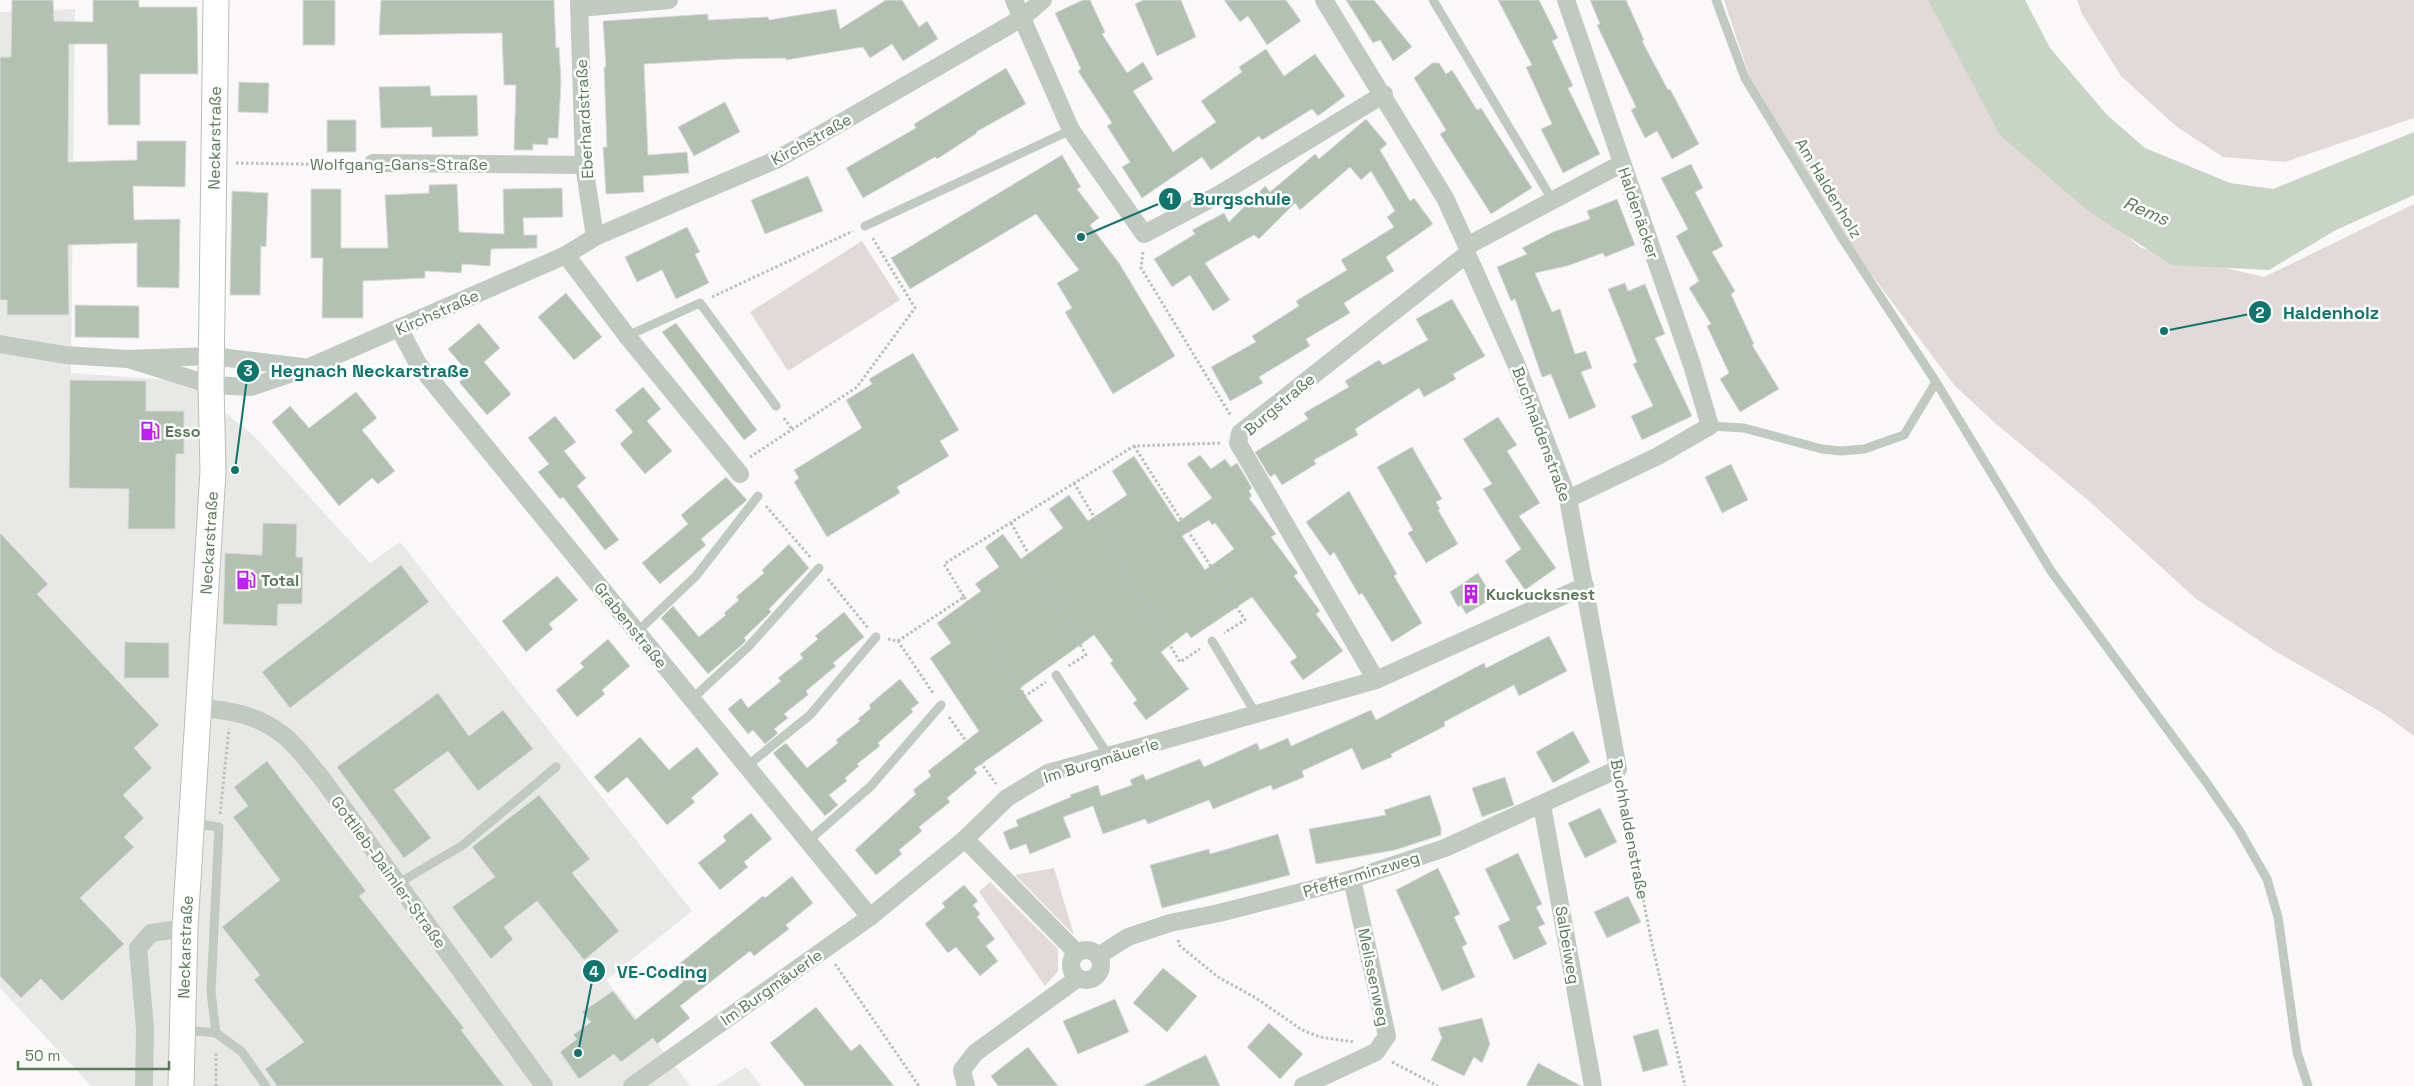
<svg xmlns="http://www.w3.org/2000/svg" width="2414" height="1086" font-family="'Space Grotesk',sans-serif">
  <rect width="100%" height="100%" fill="#faf8f9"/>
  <g fill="#e8e9e7">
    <polygon points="75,9 71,373 186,381 253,435 370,563 400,542 692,911 606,980 691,1086 91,1086 0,988 0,12"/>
    <polygon points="746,1067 761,1086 715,1086"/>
  </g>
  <g fill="#e2dad8">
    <polygon points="1724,0 1938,0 2019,142 2141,248 2264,277 2414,204 2414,736 2384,714 2275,651 2196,599 2089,501 1995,423 1954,385 1842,235 1750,78"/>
    <polygon points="2077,0 2414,0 2414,118 2285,162 2223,157 2177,127 2121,76 2082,14"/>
    <polygon points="862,241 900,300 788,371 750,312"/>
    <polygon points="1054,868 1074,935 1015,875"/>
    <polygon points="990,882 1058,949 1058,971 1045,986 979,892"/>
  </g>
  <polygon fill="#c8d4c4" points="1928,0 2025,0 2050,48 2107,115 2145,148 2230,183 2273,189 2414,132 2414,195 2336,230 2269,270 2172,265 2087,210 2000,135"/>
  <g fill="#b3c1b2" stroke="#dcdadb" fill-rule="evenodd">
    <polygon points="12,0 53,0 54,21 93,22 93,0 139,0 139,7 197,7 198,74 140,74 140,125 108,125 107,44 69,44 68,162 137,160 137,141 186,141 185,187 133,186 134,220 180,219 179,288 137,287 137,243 68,245 69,315 7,315 7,300 0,300 0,57 11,57"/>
    <rect x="303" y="0" width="32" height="45"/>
    <polygon points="381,0 554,0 556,48 559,47 561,82 558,138 548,138 548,145 533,144 533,150 514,150 516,85 504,85 502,33 379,35"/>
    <polygon points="886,0 902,0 919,27 927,21 938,39 903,61 892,44 870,58 863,47 786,60 786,58 732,59 644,64 648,155 687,152 689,173 643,176 644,192 606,194 603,147 607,147 604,67 606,67 603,21 708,14 708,20 768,17 769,20 836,9 840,29"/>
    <polygon points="1083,0 1090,0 1105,32 1102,34 1127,73 1143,62 1153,79 1133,91 1173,152 1216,122 1201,101 1242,72 1239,67 1266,49 1284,76 1315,54 1345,96 1318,116 1312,109 1262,140 1259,136 1211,170 1202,157 1142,198 1122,167 1130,162 1107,126 1112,123 1078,71 1081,69 1055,13"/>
    <polygon points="1143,0 1181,0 1196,37 1157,56 1135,4"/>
    <polygon points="1224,0 1286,0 1301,21 1267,45 1248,16 1240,22"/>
    <polygon points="1346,0 1374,0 1412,47 1393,61 1380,40 1373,43"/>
    <polygon points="1498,0 1539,0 1558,38 1552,41 1573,86 1568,88 1600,154 1563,173 1541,129 1552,124 1526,67 1532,65"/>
    <polygon points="1590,0 1626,0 1644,40 1642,41 1668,90 1670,89 1699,144 1672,159 1657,131 1645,138 1631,110 1636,107 1597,25 1600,24"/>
    <polygon points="1432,63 1439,63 1446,74 1452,70 1477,110 1481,108 1532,188 1491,214 1440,134 1446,130 1414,78"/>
    <polygon points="1006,68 1026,104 976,132 977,133 937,159 935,157 863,198 846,168 916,128 914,124"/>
    <polygon points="239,82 269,83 268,113 238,112"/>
    <polygon points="430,86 431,96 477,95 478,136 432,137 432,127 381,128 379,87"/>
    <polygon points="725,102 740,132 694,156 678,127"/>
    <polygon points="1366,119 1387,144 1380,150 1410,201 1414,198 1433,224 1386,257 1394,271 1344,303 1350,313 1306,339 1310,346 1259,377 1263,383 1230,401 1211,367 1256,342 1252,336 1299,306 1296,301 1347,270 1341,260 1394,227 1387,217 1395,211 1371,171 1361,180 1350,167 1300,210 1295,203 1259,239 1254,235 1205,263 1230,300 1213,311 1190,275 1172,287 1154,259 1195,234 1192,230 1224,213 1229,222 1265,186 1270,192 1315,154 1319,159"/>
    <rect x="327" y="120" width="29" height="32"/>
    <polygon points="1062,155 1081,187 1077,189 1099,218 1090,225 1119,263 1175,356 1113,394 1065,312 1072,308 1057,283 1079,270 1036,214 910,289 891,258"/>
    <polygon points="1691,164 1703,188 1695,192 1723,246 1712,252 1735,291 1731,294 1754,344 1752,345 1779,389 1740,412 1720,379 1729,373 1707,326 1711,324 1689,288 1699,281 1676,236 1688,229 1661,178"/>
    <polygon points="808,176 823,211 765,234 751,200"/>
    <polygon points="457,184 459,232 504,234 503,189 562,188 563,217 523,218 524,235 537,235 537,248 491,249 490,266 462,264 461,273 425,271 425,278 363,281 363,318 322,318 323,258 311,258 311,189 341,189 341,248 388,248 385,195 429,193 429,185"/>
    <polygon points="232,191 268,193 266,247 261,246 260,295 230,295"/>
    <polygon points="1617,199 1635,245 1605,257 1603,253 1567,266 1535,273 1552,312 1560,309 1575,354 1586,351 1592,368 1581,372 1596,407 1569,419 1551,374 1542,377 1515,299 1511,301 1497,267 1527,254 1522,248 1553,232 1590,219 1587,211"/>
    <polygon points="687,227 700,252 695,254 709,283 676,299 662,270 637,282 625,257"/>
    <polygon points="1625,283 1628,291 1645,284 1665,334 1655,338 1692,416 1642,440 1631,416 1653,406 1633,364 1637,362 1608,289"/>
    <polygon points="566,293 602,337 574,360 538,317"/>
    <polygon points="1452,299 1485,356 1453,374 1456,379 1424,397 1419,388 1355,429 1358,435 1314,460 1316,464 1282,485 1275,474 1270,477 1255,452 1308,419 1304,413 1349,387 1345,381 1379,360 1383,365 1428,340 1416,319"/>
    <polygon points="75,305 139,306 139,338 75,337"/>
    <polygon points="479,323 500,348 484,362 511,394 487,415 459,382 469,374 448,349"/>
    <polygon points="676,323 757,430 744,440 662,332"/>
    <polygon points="913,353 959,430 940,441 949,456 897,487 900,493 827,537 794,482 799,478 794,470 862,428 846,400 872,384 869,379"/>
    <polygon points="70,380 146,381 146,411 184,411 184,454 176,454 175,529 128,529 129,489 69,488"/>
    <polygon points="643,387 661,409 647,421 672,451 645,474 620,444 633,432 615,410"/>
    <polygon points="356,392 377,418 362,430 395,471 378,484 372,478 339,506 272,422 290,406 309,428"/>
    <polygon points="555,416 576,442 564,451 586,478 577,486 619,540 605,550 563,497 560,499 538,472 549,464 528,438"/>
    <polygon points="1498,417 1517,445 1507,451 1540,503 1519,516 1556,568 1525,590 1505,561 1521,549 1483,489 1492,484 1463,439"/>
    <polygon points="1412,447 1442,499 1436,502 1440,509 1438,510 1458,544 1426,563 1408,533 1413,530 1377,467"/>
    <path d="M1200,455L1211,469L1225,459L1231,467L1237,463L1252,488L1249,491L1252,496L1249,498L1276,534L1271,537L1298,573L1294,576L1320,611L1316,614L1343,651L1303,680L1290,662L1297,657L1252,597L1191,638L1187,632L1161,652L1189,689L1146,720L1133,703L1137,700L1110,663L1113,661L1094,635L1020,688L1043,721L974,769L977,773L947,798L950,802L919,827L922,831L899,850L902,854L876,875L855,850L916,794L913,790L931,776L928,771L979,731L930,658L951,643L937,623L981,591L975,584L999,567L985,547L1003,534L1021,559L1063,528L1049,509L1069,495L1088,521L1127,495L1112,471L1134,456L1178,522L1212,498L1187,464ZM1209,520L1212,525L1215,523L1234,549L1205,570L1182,536Z"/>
    <polygon points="1731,464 1748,500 1722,513 1705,477"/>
    <polygon points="726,477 747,500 701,539 706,545 660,584 642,563 688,524 681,515"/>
    <polygon points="1349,491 1397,574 1394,576 1422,623 1392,642 1362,593 1359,595 1334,552 1330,556 1306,522"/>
    <polygon points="263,523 297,524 296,557 303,557 302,604 278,604 277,626 223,624 225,553 262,555"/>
    <polygon points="0,533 48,584 37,594 159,725 134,748 152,768 123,795 144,818 124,837 134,847 80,898 124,944 62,1001 41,979 21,998 0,976"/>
    <polygon points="789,544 809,568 769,609 771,612 744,638 746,640 744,643 708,674 661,618 673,606 699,637 726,615 724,613 739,600 736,597 764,573 762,570"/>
    <polygon points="401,565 429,602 290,708 262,672"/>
    <polygon points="1478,573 1493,598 1466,614 1461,605 1458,607 1450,592"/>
    <polygon points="557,576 578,600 549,624 553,629 526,652 502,621"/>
    <polygon points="844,612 864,637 833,663 836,666 806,691 808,695 784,714 788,718 774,729 778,733 765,744 753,730 748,734 728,709 741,698 748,708 781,681 778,678 803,658 800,654 818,639 815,636"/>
    <polygon points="1549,636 1567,671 1519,696 1514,685 1444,722 1445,726 1391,754 1392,757 1362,770 1352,748 1302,771 1304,777 1273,790 1271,785 1213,809 1209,800 1148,824 1145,819 1103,834 1093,806 1063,817 1071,837 1030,854 1026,844 1010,850 1003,832 1018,826 1016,820 1071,797 1070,795 1098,785 1101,796 1132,785 1130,780 1143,774 1146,780 1200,759 1204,767 1257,743 1260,750 1288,738 1291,746 1371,710 1376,720 1484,663 1486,668"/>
    <polygon points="608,639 630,666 602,690 605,694 577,717 556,690 584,667 580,663"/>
    <polygon points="125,642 169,643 169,678 124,678"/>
    <polygon points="900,679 919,703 911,709 913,712 878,743 880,746 857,764 859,766 845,778 847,781 829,795 838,805 825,816 773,753 786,743 807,768 838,743 836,740 860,721 858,719 871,708 869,705"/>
    <polygon points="438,693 469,736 503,710 533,749 478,791 448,751 394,790 431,838 404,858 337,767"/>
    <polygon points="1573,731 1590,762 1553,783 1536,752"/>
    <polygon points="640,737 669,770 697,747 719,774 691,798 695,802 667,825 627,777 608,793 594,777"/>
    <polygon points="267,761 366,891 359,896 464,1028 461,1030 504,1086 277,1086 265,1069 304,1042 254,980 260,975 222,927 280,880 233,817 248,806 234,787"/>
    <polygon points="1505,777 1514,805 1482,817 1472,788"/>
    <polygon points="539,795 590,859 572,873 619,931 584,960 537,901 504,927 513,939 491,959 452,907 495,877 472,847"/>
    <polygon points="1430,795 1441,828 1441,835 1395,850 1316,864 1309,829 1386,815 1384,810"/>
    <polygon points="1600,808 1617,842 1585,858 1568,823"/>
    <polygon points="751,813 772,839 744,862 748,867 720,890 698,863 726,841 723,836"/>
    <polygon points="1278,834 1290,875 1162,908 1150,865 1209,849 1210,854"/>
    <polygon points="1518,853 1542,904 1536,907 1545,924 1538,927 1547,944 1514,960 1498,926 1510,920 1485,869"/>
    <polygon points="1438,868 1460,914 1454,917 1467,944 1462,947 1475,977 1442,991 1396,890"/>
    <polygon points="792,876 813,903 786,925 789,929 754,956 750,951 680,1006 690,1018 657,1044 653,1038 621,1062 614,1054 579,1079 560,1052 577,1039 573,1035 591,1022 582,1012 613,991 635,1020 683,982 673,969 763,896 765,898"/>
    <polygon points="964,885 978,901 973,905 980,914 977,917 995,939 986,946 998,961 980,976 956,947 948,953 925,924 945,907 942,903"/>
    <polygon points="1628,896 1641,922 1607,938 1594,912"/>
    <polygon points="1163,968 1197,996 1167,1032 1133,1003"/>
    <polygon points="1115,999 1129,1032 1078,1054 1063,1021"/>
    <polygon points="816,1007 851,1051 860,1044 894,1086 805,1086 770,1043"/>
    <polygon points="1482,1018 1490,1044 1482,1063 1474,1057 1464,1076 1431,1060 1442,1038 1438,1028"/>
    <polygon points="1269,1023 1303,1054 1280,1079 1247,1047"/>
    <polygon points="1658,1029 1668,1065 1643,1072 1633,1036"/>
    <polygon points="1028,1047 1058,1086 998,1086 991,1076"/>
    <polygon points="1206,1055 1220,1086 1143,1086 1187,1064"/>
    <polygon points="1538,1063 1581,1086 1526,1086"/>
  </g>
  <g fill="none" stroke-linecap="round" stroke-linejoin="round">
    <defs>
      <g id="secondary">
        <path id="s1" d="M181,1086L185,928L213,471L211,385L216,0"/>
      </g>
    </defs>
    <use href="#secondary" stroke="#b5c1b5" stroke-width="27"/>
    <g stroke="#b9c1b9" stroke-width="3" stroke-dasharray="2.5 2.5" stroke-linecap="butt">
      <polyline points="236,163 354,165"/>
      <polyline points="1143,252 1141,268 1231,416"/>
      <polyline points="712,297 853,231"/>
      <polyline points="784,418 792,429"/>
      <polyline points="1134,446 1245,620 1224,633"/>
      <polyline points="750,457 857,387 915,308 872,237"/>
      <polyline points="1074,483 1180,662 1200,649"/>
      <polyline points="766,506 811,558"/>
      <polyline points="1011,523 1086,655 1067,667"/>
      <polyline points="828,579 868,628"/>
      <polyline points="964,597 1025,696 1046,682"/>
      <polyline points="888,639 898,641 933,693"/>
      <polyline points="898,641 964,597 944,564 1134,446 1222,443"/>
      <polyline points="949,717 996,784"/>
      <polyline points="1621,787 1652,944 1685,1086"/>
      <polyline points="220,814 229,729"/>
      <polyline points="1178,940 1180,946 1218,977 1256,998 1302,1030 1320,1037 1354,1042"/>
      <polyline points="835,964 919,1086"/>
      <polyline points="1392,1062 1438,1086"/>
      <polyline points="216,1086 216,1051"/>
    </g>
    <g stroke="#c0cac0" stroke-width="9">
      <polyline points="1433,0 1553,201"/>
      <polyline points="1716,0 1745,78 1840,235 1936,382 2051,571 2206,782 2239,830 2267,879 2278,917 2297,1052 2308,1086"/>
      <polyline points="865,226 1071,130"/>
      <polyline points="627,336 700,303 776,406"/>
      <polyline points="1710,426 1744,428 1822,449 1841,451 1864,449 1904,435 1936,382"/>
      <polyline points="637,632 696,576 758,496"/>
      <polyline points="1212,641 1256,714"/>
      <polyline points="1056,675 1108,755"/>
      <polyline points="692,699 748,647 819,568"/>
      <polyline points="747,766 810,715 876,637"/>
      <polyline points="192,823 219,827 211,992 216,1033"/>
      <polyline points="808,841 871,786 941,705"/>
      <polyline points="397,884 463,845 556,767"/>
      <polyline points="185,1030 216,1033 242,1052 266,1086"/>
    </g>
    <g stroke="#c0cac0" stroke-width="18">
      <polyline points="579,0 584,165 595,237"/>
      <polyline points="1014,0 1071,130 1144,234 1220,194 1384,94"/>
      <polyline points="1566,0 1692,365 1710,426 1658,456 1568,499"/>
      <polyline points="579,8 669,0"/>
      <polyline points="373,163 584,165"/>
      <polyline points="1467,246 1621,164"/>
      <polyline points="566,255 627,336 740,474"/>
      <polyline points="399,328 418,364 870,917"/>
      <polyline points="0,344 65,355 128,359 211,356 303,367"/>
      <polyline points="128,359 211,385 251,387 307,368 566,255 595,237 778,159 1022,18 1043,0"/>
      <polyline points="1376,680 1238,443 1240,433 1467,254"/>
      <path d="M199,708C230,710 257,715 282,734C297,745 309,764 321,777L544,1086"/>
      <polyline points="1542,805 1593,1086"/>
      <polyline points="965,839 1077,953"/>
      <circle cx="1086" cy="965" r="15"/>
      <polyline points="1098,956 1128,937 1170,923 1219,913 1352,879 1445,848 1618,769 1568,499 1517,366 1467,254 1467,246 1445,198 1324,0"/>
      <polyline points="144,1086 145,1029 138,948 151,933 185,928"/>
      <polyline points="632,1086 870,917 965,839 1007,798 1048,773 1376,680 1585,586"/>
      <polyline points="966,1086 962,1070 975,1053 1078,978"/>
      <polyline points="1303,1086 1376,1052 1387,1036 1352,879"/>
    </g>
    <use href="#secondary" stroke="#fff" stroke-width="25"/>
  </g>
  <defs>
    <symbol id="fuel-bare" viewBox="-9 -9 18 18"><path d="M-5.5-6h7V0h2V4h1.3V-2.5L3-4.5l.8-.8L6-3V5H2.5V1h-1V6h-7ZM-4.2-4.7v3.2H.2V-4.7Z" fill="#c01ff3" stroke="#fff" stroke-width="2.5" paint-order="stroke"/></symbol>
    <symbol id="building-bare" viewBox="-9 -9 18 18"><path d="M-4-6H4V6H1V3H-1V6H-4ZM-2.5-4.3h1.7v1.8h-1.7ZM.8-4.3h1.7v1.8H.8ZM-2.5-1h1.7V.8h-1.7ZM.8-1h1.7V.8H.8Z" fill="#c01ff3" stroke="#fff" stroke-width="2.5" paint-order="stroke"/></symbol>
  </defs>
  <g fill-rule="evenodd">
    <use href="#fuel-bare" x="136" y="417" width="28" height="28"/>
    <use href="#fuel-bare" x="232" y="566" width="28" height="28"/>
    <use href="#building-bare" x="1457" y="580" width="28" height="28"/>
  </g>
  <g text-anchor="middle" stroke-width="5" stroke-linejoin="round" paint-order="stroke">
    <g font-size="16" fill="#5a7959" stroke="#fff">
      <text transform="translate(584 119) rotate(-93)" y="6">Eberhardstraße</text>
      <text dy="6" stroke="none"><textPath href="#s1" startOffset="949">Neckarstraße</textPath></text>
      <text transform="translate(811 139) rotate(-29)" y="6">Kirchstraße</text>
      <text x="399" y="170">Wolfgang-Gans-Straße</text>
      <text transform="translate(1829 188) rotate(59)" y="6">Am Haldenholz</text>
      <text transform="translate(1639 213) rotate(71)" y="6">Haldenäcker</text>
      <text transform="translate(437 312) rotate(-24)" y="6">Kirchstraße</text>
      <text transform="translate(1279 404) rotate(-40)" y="6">Burgstraße</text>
      <text transform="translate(1542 434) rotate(70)" y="6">Buchhaldenstraße</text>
      <text dy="6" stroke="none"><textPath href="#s1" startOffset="544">Neckarstraße</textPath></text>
      <text transform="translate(631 625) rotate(51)" y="6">Grabenstraße</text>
      <text transform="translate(1101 760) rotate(-17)" y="6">Im Burgmäuerle</text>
      <text transform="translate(1630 829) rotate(79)" y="6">Buchhaldenstraße</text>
      <text transform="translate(389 872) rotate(54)" y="6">Gottlieb-Daimler-Straße</text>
      <text transform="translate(1361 874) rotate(-17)" y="6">Pfefferminzweg</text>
      <text transform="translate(1568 945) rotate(80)" y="6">Salbeiweg</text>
      <text dy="6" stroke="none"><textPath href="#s1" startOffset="139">Neckarstraße</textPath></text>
      <text transform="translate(1374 977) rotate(78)" y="6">Melissenweg</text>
      <text transform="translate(771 987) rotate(-35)" y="6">Im Burgmäuerle</text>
    </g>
    <g font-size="16" font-weight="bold" fill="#5a7959" stroke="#fff" text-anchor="start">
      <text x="165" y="437">Esso</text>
      <text x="261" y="586">Total</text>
      <text x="1486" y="600">Kuckucksnest</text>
    </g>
    <g font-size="18" font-style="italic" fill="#5f7758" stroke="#fff">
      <text transform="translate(2146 211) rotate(23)" y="6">Rems</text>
    </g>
  </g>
  <path fill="none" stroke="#0f766e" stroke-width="2" d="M1081 237L1170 199M2164 331L2260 312M235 470L248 371M578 1053L594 971"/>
  <g fill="#0f766e" stroke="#fff" stroke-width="2">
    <circle cx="1081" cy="237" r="5"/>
    <circle cx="2164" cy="331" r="5"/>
    <circle cx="235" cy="470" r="5"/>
    <circle cx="578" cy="1053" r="5"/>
    <circle cx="1170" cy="199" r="12"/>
    <circle cx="2260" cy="312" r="12"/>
    <circle cx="248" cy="371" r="12"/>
    <circle cx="594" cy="971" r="12"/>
  </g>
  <g font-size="15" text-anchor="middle" font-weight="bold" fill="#fff">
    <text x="1170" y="204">1</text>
    <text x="2260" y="318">2</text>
    <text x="248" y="376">3</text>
    <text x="594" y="977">4</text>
  </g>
  <g font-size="18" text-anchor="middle" font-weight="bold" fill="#0f766e" stroke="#fff" stroke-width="5" stroke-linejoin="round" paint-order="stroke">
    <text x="1242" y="205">Burgschule</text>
    <text x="2331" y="319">Haldenholz</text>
    <text x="370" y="377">Hegnach Neckarstraße</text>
    <text x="662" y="978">VE-Coding</text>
  </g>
  <path d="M18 1061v8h151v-8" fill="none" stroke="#5a7959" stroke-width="2.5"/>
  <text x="25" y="1061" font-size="15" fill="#5a7959" stroke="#ffffff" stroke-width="4" paint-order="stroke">50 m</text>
</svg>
